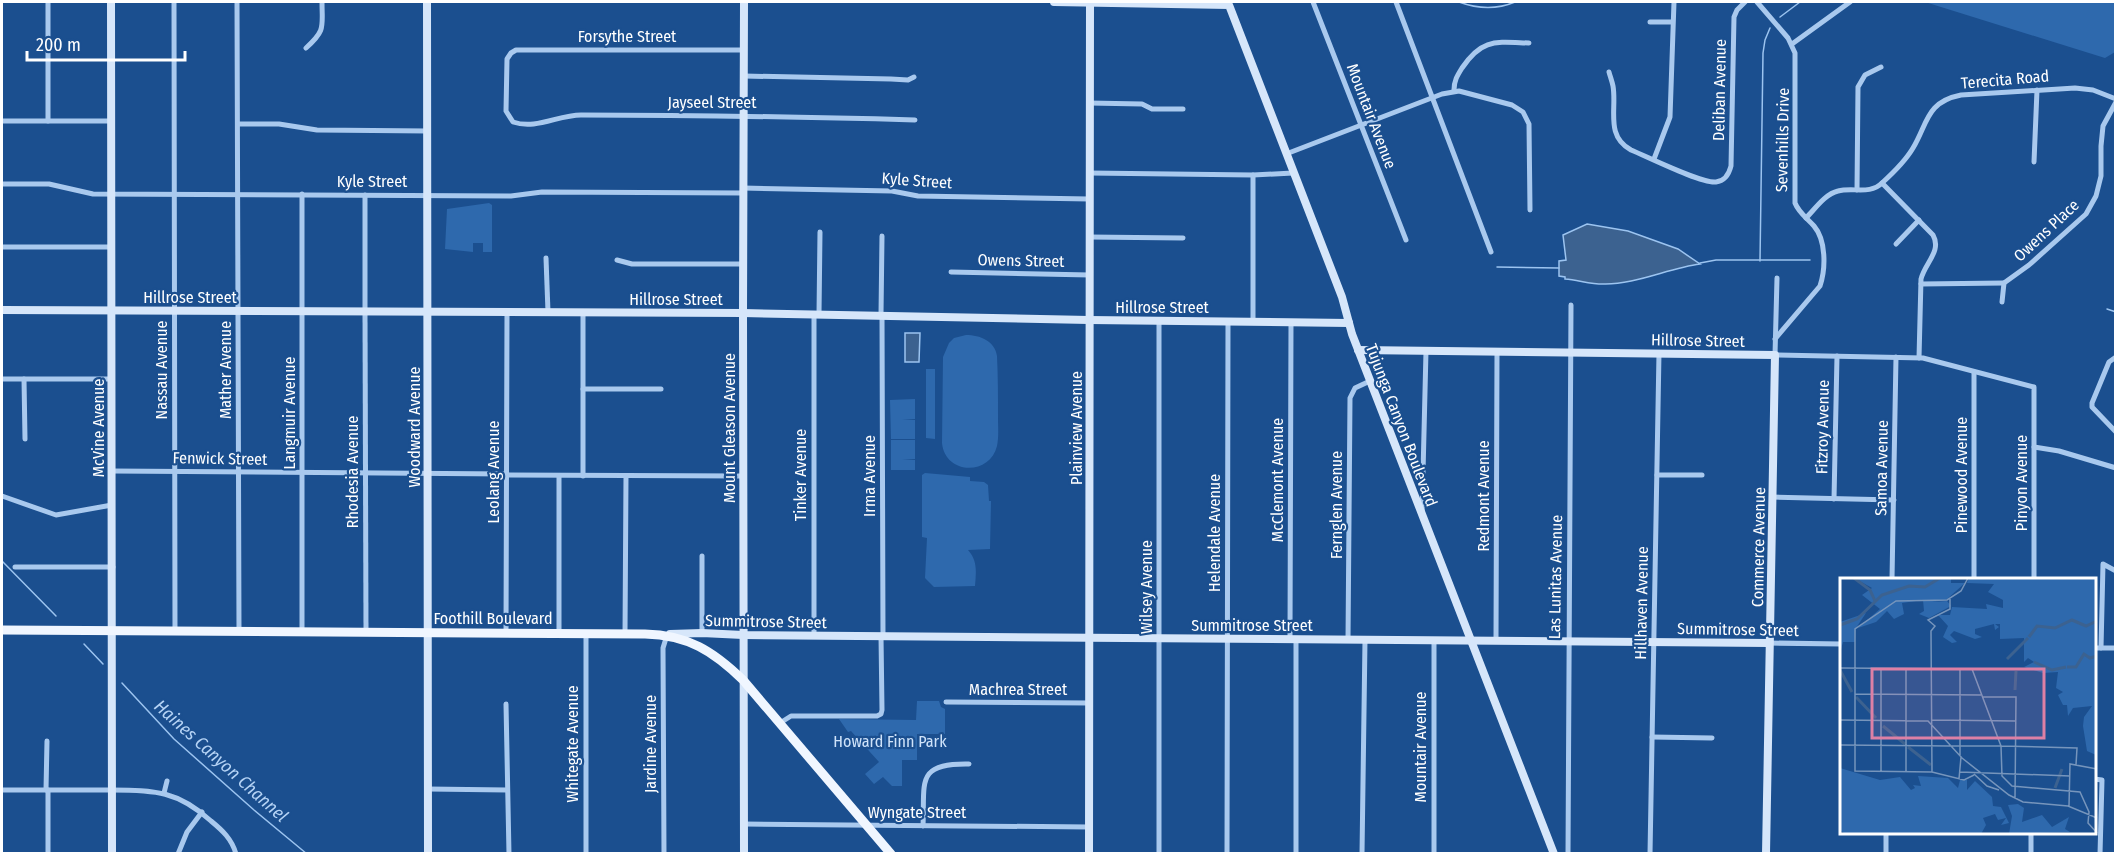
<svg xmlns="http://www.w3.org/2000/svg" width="2117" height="855" font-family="'Fira Sans Condensed',sans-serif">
  <rect width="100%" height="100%" fill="#1b4f8f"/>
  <g fill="#2e69ad">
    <polygon points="1925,2 2115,2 2115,52 2105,58"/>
    <polygon points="489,203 492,205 492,252 483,252 483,243 473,243 473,252 445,249 447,209"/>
    <path d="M966,335C980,335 995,341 997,356C998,377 998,397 998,418C998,427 999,437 997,446C990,476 945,475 942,443L943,357L949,343L954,338Z"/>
    <polygon points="926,369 935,369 935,439 926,438"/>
    <polygon points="915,399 915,419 902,419 915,420 915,439 891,439 890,400"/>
    <polygon points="891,440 915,440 915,459 902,460 915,460 915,470 891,470"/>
    <path d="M925,473L970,477V481L984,482L988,485L989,501H991L990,549L968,550C978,561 976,573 975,586L934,587L925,578L927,538L922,537V475Z"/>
    <polygon points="917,701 939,701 941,707 945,709 945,734 917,734 917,760 902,760 902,786 892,786 883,777 874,784 865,774 879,762 851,731 848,732 839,719 916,720"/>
  </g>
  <g fill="#3c6290" stroke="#9cc4f0" stroke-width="1.5">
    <path d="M1587,224L1628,231L1678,249L1700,264C1669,268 1634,285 1603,284C1590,284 1578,280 1565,279V277L1559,276V261L1566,260L1563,235Z"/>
    <polygon points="905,333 920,333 919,362 905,362"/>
  </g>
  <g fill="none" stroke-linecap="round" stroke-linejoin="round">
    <g stroke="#9cc4f0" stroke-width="1.5">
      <path d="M1459,2C1478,9 1496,10 1515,2"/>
      <polyline points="1780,17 1800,2"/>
      <polyline points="1760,261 1763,53 1765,40 1770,28"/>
      <polyline points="1700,263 1716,260 1810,260"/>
      <polyline points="1497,267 1559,268"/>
      <polyline points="2107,309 2116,312"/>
      <polyline points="2,561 56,616"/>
      <polyline points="84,644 103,664"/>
      <polyline points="122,683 174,739 254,810 307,854"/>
    </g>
    <g stroke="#a9c9ee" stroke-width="5">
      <polyline points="174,2 175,631"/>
      <polyline points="237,2 239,631"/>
      <polyline points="1313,2 1406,240"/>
      <polyline points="1396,2 1491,252"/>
      <path d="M1757,2L1788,38L1795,53V203C1799,213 1807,218 1814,226C1826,240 1826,268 1820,286L1775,339"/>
      <polyline points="1650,22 1672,22"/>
      <polyline points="1792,44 1850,2"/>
      <path d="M306,48C326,30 322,27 322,2"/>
      <path d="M744,50H516L511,53L507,59L506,111L513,122C536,130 558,115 581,115C692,115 804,117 915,120"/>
      <path d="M1609,72C1610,76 1612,81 1613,86C1617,109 1605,136 1631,150C1648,157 1702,184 1716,182C1725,181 1729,174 1731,166L1734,17L1737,10L1745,2"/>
      <polyline points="744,76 891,79 908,80 914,77"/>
      <path d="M1454,90C1454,81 1457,76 1462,68C1482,38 1496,42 1529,43"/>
      <polyline points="1089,103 1142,104 1152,109 1183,109"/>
      <polyline points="2,121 110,121"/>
      <polyline points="48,121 48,2"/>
      <polyline points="238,124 279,124 317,130 428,131"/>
      <polyline points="1286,154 1442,94 1459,91 1512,105 1523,112 1529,124 1530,210"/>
      <polyline points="1654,159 1670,117 1674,2"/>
      <polyline points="2034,162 2037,90"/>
      <polyline points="1089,173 1253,175 1293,173"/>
      <path d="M1882,183L1933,235C1942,251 1925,263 1921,279L1919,358"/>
      <polyline points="2,184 49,184 93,194 511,196 542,192 743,193"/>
      <polyline points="743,188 892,191 918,196 1089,199"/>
      <polyline points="1857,190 1858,87 1865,75 1881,67"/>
      <polyline points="302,194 302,632"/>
      <polyline points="365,195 365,312"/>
      <path d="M1806,218C1815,209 1825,194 1838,191C1853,187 1870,195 1882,183C1893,173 1906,160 1913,148C1928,123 1926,102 1961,95L2075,88L2093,90L2116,99"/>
      <polyline points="1089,237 1183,238"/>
      <polyline points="1896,244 1919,220"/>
      <polyline points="2,247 111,247"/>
      <polyline points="546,258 548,312"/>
      <polyline points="617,260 632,264 743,264"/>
      <polyline points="951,272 1090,275"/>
      <polyline points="1777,278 1775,355 1923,358 2034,387 2034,579"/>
      <polyline points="1921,284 2004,283"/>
      <polyline points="2002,302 2004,283 2029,265 2086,214 2096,196 2101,176 2101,146 2103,126 2116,102"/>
      <polyline points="365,312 366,632"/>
      <polyline points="583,312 583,476"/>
      <polyline points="814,314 814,635"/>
      <polyline points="819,314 820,232"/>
      <polyline points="881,315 882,236"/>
      <polyline points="882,315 883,636"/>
      <polyline points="1159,321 1159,854"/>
      <polyline points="1253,321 1253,175"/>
      <polyline points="2116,357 2109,362 2092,403 2092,407 2116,432"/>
      <polyline points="1974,372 1974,579"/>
      <polyline points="2,379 111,379"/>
      <polyline points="24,379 25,439"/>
      <polyline points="583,389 661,389"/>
      <polyline points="2034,447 2059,451 2116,468"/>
      <polyline points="112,471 507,474"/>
      <polyline points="507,475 743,476"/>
      <polyline points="1657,475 1702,475"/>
      <polyline points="2,496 56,515 112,505"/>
      <polyline points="1772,497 1894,500"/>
      <polyline points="1834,499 1837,356"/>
      <polyline points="1422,514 1426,351"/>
      <polyline points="702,556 702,633"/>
      <polyline points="15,567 113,567"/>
      <polyline points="1892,579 1896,357"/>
      <polyline points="506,633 507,312"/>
      <polyline points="559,634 559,476"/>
      <polyline points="625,634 626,476"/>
      <polyline points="1290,639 1291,322"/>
      <polyline points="1296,639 1296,854"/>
      <polyline points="1348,640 1350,398 1355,388 1370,381"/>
      <polyline points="1434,640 1434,854"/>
      <polyline points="1496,641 1497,352"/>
      <polyline points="1769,643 1841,644"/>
      <polyline points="2094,648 2116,648"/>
      <polyline points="2101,648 2103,564 2116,571"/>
      <polyline points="946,702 1089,703"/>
      <polyline points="506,704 509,854"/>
      <polyline points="780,723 791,716 877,716 881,714 882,710 881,636"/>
      <polyline points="1652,737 1712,738"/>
      <polyline points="2094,779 2102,780 2100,854"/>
      <polyline points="428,789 507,790"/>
      <polyline points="2,790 112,790"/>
      <polyline points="46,790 47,741"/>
      <path d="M112,790C155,790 178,791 211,821C222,830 232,839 236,854"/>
      <polyline points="164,793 167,781"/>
      <polyline points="744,824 1089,827"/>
      <path d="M923,826C925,782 915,763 969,764"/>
      <polyline points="48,854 48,790"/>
      <polyline points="178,854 187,832 202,812"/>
      <polyline points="586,854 586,634"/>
      <polyline points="664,854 663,648 667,635"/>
      <polyline points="1227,854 1228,321"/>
      <polyline points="1362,854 1365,640"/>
      <polyline points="1568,854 1571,305"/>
      <polyline points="1650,854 1659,353"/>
      <polyline points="1886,854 1886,832"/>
      <polyline points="2031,854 2031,832"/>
    </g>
    <g stroke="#d6e6fa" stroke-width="8">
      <polyline points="111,2 112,854"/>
      <polyline points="427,2 428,854"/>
      <polyline points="1054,2 1229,5 1342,297 1352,334 1554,854"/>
      <polyline points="2,310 743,313 1089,320 1349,323"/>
      <polyline points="1358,350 1775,355 1766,854"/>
      <polyline points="670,634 702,633 743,635 1769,643"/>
      <polyline points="744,854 743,313 744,2"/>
      <polyline points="1089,854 1090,2"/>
    </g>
    <path stroke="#f0f6ff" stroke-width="9" d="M2,630L645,634C688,635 713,651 743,680L891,854"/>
  </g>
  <g text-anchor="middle" stroke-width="4.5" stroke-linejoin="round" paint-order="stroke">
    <g font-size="16" fill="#fff" stroke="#1b4f8f">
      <text x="627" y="42">Forsythe Street</text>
      <text transform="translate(2005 79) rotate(-5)" y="6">Terecita Road</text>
      <text transform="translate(1719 90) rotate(-89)" y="6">Deliban Avenue</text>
      <text x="712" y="108">Jayseel Street</text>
      <text transform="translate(1372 116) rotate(69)" y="6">Mountair Avenue</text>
      <text transform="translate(1782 140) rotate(-89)" y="6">Sevenhills Drive</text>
      <text transform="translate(917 180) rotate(4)" y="6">Kyle Street</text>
      <text x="372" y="187">Kyle Street</text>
      <text transform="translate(2046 230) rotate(-43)" y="6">Owens Place</text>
      <text transform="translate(1021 260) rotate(1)" y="6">Owens Street</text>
      <text x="190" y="303">Hillrose Street</text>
      <text x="676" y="305">Hillrose Street</text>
      <text x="1162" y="313">Hillrose Street</text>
      <text transform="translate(1698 340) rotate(1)" y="6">Hillrose Street</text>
      <text transform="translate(161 370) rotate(-90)" y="6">Nassau Avenue</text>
      <text transform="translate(225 370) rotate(-90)" y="6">Mather Avenue</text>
      <text transform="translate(289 413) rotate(-90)" y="6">Langmuir Avenue</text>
      <text transform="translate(1402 425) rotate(69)" y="6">Tujunga Canyon Boulevard</text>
      <text transform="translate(414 427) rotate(-90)" y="6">Woodward Avenue</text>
      <text transform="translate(1822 427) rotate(-89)" y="6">Fitzroy Avenue</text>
      <text transform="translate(98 428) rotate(-90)" y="6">McVine Avenue</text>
      <text transform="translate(729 428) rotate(-90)" y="6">Mount Gleason Avenue</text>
      <text transform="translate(1076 428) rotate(-90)" y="6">Plainview Avenue</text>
      <text transform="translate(220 458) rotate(1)" y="6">Fenwick Street</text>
      <text transform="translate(1881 468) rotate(-89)" y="6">Samoa Avenue</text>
      <text transform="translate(352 472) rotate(-90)" y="6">Rhodesia Avenue</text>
      <text transform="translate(493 472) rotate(-90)" y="6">Leolang Avenue</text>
      <text transform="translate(800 475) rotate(-90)" y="6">Tinker Avenue</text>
      <text transform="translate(1961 475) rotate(-90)" y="6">Pinewood Avenue</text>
      <text transform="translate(869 476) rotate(-90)" y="6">Irma Avenue</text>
      <text transform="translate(1277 480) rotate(-90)" y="6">McClemont Avenue</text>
      <text transform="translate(2021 483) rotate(-90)" y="6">Pinyon Avenue</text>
      <text transform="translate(1483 496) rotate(-90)" y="6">Redmont Avenue</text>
      <text transform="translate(1336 505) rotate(-90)" y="6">Fernglen Avenue</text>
      <text transform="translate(1214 533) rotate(-90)" y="6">Helendale Avenue</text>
      <text transform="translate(1758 547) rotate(-89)" y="6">Commerce Avenue</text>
      <text transform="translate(1555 577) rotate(-89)" y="6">Las Lunitas Avenue</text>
      <text transform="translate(1146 587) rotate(-90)" y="6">Wilsey Avenue</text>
      <text transform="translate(1641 603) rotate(-89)" y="6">Hillhaven Avenue</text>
      <text x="493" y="624">Foothill Boulevard</text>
      <text transform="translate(766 621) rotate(1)" y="6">Summitrose Street</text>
      <text x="1252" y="631">Summitrose Street</text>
      <text transform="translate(1738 629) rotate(1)" y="6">Summitrose Street</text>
      <text x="1018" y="695">Machrea Street</text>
      <text transform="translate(572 744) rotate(-90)" y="6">Whitegate Avenue</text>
      <text transform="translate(650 744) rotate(-90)" y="6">Jardine Avenue</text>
      <text transform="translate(1420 747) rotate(-90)" y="6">Mountair Avenue</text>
      <text x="917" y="818">Wyngate Street</text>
    </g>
    <g font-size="16" fill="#cfe3fa" stroke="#1b4f8f">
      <text x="890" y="747">Howard Finn Park</text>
    </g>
    <g font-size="18" font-style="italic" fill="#b5d3f5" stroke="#1b4f8f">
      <text transform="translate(221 761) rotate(42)" y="6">Haines Canyon Channel</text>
    </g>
  </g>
  <g transform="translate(1840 578)">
    <rect width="256" height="256" fill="#1b4f8f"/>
    <path d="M14,0H111V5H125L106,22L92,24L107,23L111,28L89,40L79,36L84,33L83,22L62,25L64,36L54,41L47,33L36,44L18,50L40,31L22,17L32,10ZM129,0H256V177L247,173L243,148L244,139L252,128L233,130L228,138L227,127H223L218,117L223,114L216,110L218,94L203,95L184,89L194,84L188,80L184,84V60L160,61V46H155L159,49L155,52L154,46L135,51V56L142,59L135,61L114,53L110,57L117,64L112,65L103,59L108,48L98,37H110L112,29L147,31L146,26L163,30V22L148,14L154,6L127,5ZM26,35L16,50L15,64H3L0,75V44ZM0,190L40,202L60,199L71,212L75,210L73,207L81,208L78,198L108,200L118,210L120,202H127V212L135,203L152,219L153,228L161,229L169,245L161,247L166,240L158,242L155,236L143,240L146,247L141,256H5L0,252ZM178,226L184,230L182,244L202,237L212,249L229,239L225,251L230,254L169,256L172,238L168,227Z" fill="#2e69ad"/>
    <path fill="none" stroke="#3c6290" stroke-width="3" d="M14,0L30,12L35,23M0,47L17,41L42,17L69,8L85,9L100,0M189,59L197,48L215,50L232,42L246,48L257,43M167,81L188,60M194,84L212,92L226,89M227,89H236L244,76L250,80L257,78M0,92L12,114M175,112L176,93M16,119L36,140M43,148L65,166M68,169L91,187M215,210L222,191"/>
    <path fill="none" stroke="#7695bc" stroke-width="1.5" d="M0,90L132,91L161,168L237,170L236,187M15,116L141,117M142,119H176L175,220M0,142L88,143L122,180L169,217L183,224L228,228L257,240M92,142L176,143M0,167L111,168M111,168H161L162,198L172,208L240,214L249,234L248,245L257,255M120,177V91M15,180V51L56,23L107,22L121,13L128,0M15,180V193L92,194L124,202L134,197M41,193V90M66,193V90M92,194L91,53L95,48L88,42L110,31V21M120,194L230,198M134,196L147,208L159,212M119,201L121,179M229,228L230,186L257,191"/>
    <path fill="#dd80a5" fill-opacity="0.15" stroke="#dd80a5" stroke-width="3" d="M32,91H204V160H32Z"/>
    <rect width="256" height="256" fill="none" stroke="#fff" stroke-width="3"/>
  </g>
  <rect width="2117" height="855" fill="none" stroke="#ffffff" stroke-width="6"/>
  <path d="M27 51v9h158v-9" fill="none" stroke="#ffffff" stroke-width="3"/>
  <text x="36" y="51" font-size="18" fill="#ffffff" stroke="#1b4f8f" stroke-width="4.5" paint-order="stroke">200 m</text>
</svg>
